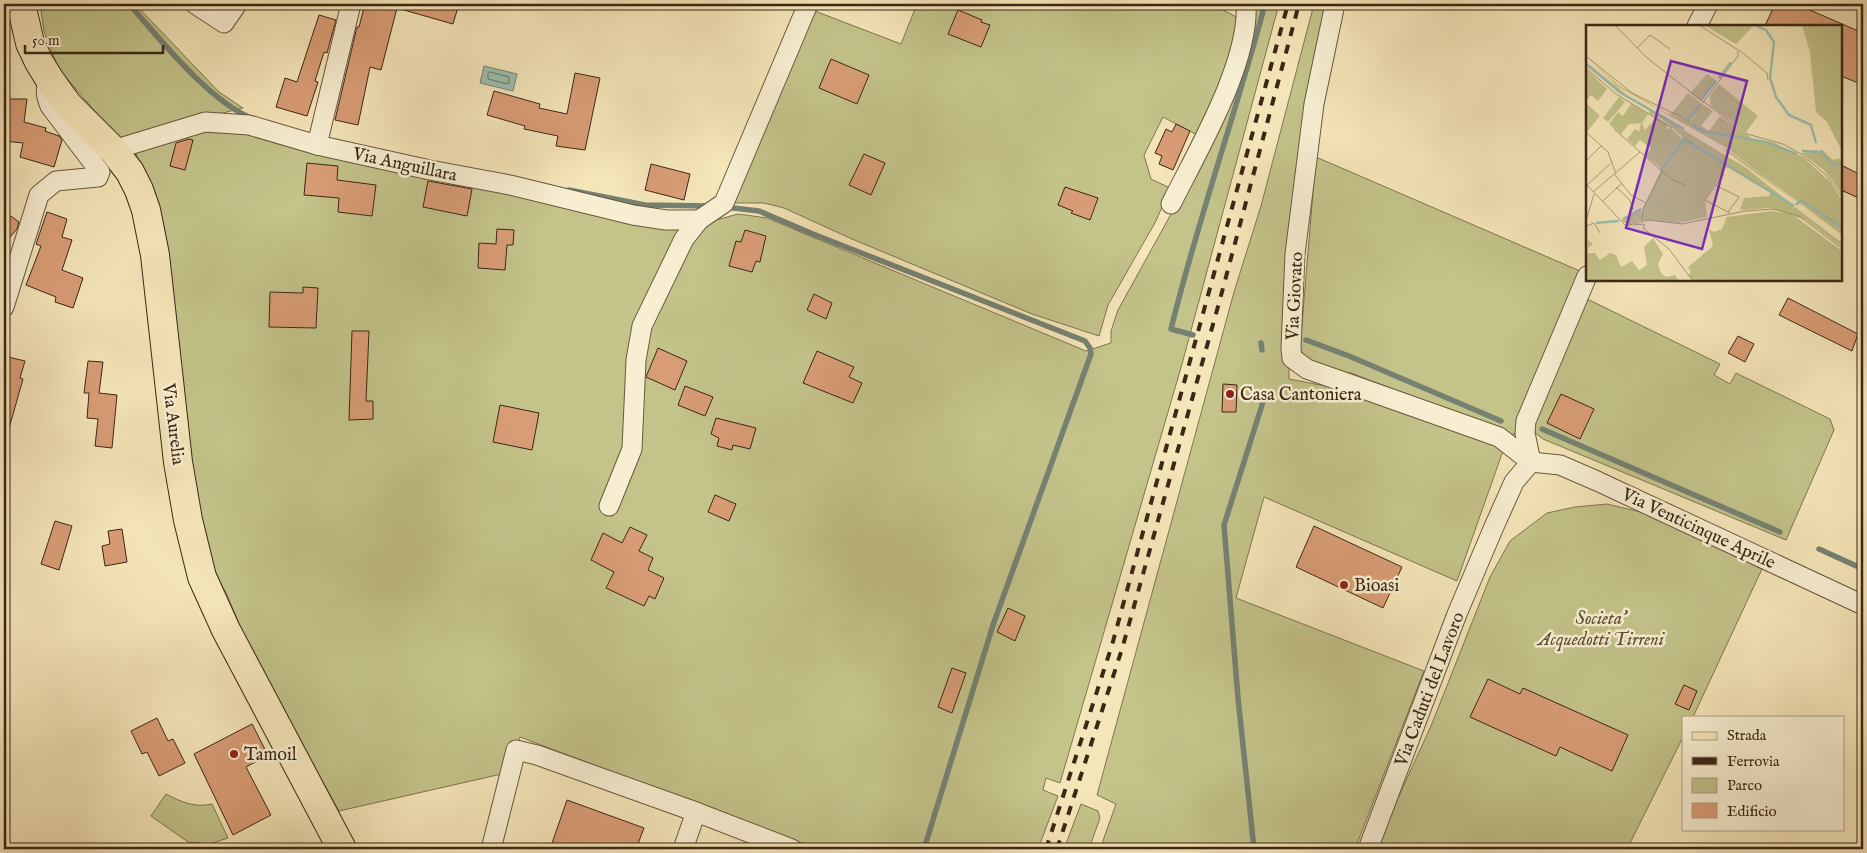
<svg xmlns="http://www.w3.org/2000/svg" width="1867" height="853" font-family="'IM FELL English',serif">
  <rect width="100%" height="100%" fill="#f5e6b9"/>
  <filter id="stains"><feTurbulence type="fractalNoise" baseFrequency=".004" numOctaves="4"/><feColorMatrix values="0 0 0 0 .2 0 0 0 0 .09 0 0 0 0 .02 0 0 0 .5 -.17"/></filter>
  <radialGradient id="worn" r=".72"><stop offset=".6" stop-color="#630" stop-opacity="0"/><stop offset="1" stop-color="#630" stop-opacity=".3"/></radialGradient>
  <g fill="#c3c38a" stroke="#7f7550">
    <polygon points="40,4 135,4 219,92 243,108 194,120 122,143 58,68 44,31"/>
    <polygon points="917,4 1212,4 1242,20 1235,50 1197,135 1163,117 1144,155 1151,179 1170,188 1156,221 1108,305 1099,336 1032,314 852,239 784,208 764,203 724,203 807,8 901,44"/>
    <polygon points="1249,4 1279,4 1182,364 1060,783 1046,778 1043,790 1058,796 1038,849 818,849 520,737 506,773 339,811 251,652 227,595 219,580 201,537 151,190 134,149 199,127 232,127 709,222 738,214 767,218 1086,351 1111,343 1111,331 1118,310 1176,205"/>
    <polygon points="1314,4 1329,4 1289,284 1289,379 1352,391 1504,448 1457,581 1264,497 1236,598 1424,671 1355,849 1100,849 1116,804 1097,795 1234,292 1261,206"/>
    <polygon points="1316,157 1580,271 1514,435 1351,373 1327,370 1306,362 1300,348"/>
    <polygon points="1583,297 1720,364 1714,375 1730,384 1736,373 1830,419 1834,430 1786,540 1543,439 1534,432 1531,421"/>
    <polygon points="1607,504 1649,514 1762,569 1693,717 1683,717 1683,737 1627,849 1378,849 1393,809 1431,726 1490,577 1510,541 1547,513 1575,507"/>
    <path d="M166,794C181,802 195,808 212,804L228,838L210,844L188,842L151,816Z"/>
    <polygon points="1081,804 1098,811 1100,818 1089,849 1064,849"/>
  </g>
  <polygon fill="#9cbfb1" stroke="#758273" points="484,66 517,74 513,91 480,83"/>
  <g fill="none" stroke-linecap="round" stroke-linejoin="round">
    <polygon stroke="#6c7363" stroke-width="1" points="490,72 509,77 509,83 507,84 488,79 488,74"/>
    <g stroke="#758273" stroke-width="5.5">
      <path d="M129,4C160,39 208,100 251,118"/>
      <polyline points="569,190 645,205 709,206"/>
      <polyline points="725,207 759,211 813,234 1085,341 1090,348 1091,354 993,625 924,849"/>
      <path d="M1193,335L1171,329C1198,219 1236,113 1265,4"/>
      <polyline points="1306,340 1349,356 1501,421"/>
      <polyline points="1261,343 1262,350"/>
      <polyline points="1542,429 1780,532"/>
      <polyline points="1819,549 1863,569"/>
      <polyline points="1254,849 1238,698 1224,525 1263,402"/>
    </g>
  </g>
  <g fill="#d99d76" stroke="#3b2715">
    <polygon points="365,4 459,4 453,24 397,8 381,70 370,67 358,125 335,120 357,27 359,27"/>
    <polygon points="1775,4 1796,4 1863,33 1863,85 1841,76 1841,26 1765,26"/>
    <polygon points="958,10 982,20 981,22 990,25 981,47 948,34"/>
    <polygon points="319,15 336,20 327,53 324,52 315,81 318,82 307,116 276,107 285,78 297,82"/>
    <polygon points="831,59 869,75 857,104 819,88"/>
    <polygon points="575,73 600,78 585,150 556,146 558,136 524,129 525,126 487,115 494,91 540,104 539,108 567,114"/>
    <polygon points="4,99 27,99 24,122 46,128 45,131 59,136 62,140 54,167 20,157 23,143 4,141"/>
    <polygon points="1176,124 1190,131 1173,170 1159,164 1162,156 1155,153 1166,129 1172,132"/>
    <polygon points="189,139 193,140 185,170 170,166 176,143"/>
    <polygon points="864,154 885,163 871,195 849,185"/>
    <polygon points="307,163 338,166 337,180 376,185 372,216 338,212 339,198 304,195"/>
    <polygon points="651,164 690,174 684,200 645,190"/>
    <polygon points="1841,165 1863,176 1863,200 1841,190"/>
    <polygon points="428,181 472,189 467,216 423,207"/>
    <polygon points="1065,187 1098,198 1090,220 1071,213 1073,211 1058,205"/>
    <polygon points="4,211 19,222 17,229 4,244"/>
    <polygon points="47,212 67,219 62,237 72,240 62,270 83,278 73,308 55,302 56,297 26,285 41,246 36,244"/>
    <polygon points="497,229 514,230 513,245 507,245 505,270 478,268 479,243 496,244"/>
    <polygon points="745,230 766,236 760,262 756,261 752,272 729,266 736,241 741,242"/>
    <polygon points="303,287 318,288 316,328 269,327 270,292 303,293"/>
    <polygon points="814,294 832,303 826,319 807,310"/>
    <polygon points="1788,298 1858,334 1852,351 1779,315"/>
    <polygon points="352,331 369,331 366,401 373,401 373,419 349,420"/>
    <polygon points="1738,336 1754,344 1745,362 1728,353"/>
    <polygon points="658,348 687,361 675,390 646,377"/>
    <polygon points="817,351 854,367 849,377 862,383 853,403 803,383"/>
    <polygon points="4,356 25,361 20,378 23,379 8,432 4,432"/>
    <polygon points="88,361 103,362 99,393 117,395 112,448 95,446 98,419 87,418 89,393 84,393"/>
    <polygon points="1223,384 1237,385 1236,412 1222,412"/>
    <polygon points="685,386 713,397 705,416 678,405"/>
    <polygon points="1561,394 1594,409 1580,439 1547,423"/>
    <polygon points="500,405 539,413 532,450 493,442"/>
    <polygon points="716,418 756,428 750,449 733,445 732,450 717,446 719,438 711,434"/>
    <polygon points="715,495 736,504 729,521 708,512"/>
    <polygon points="55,521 72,526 59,570 41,564"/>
    <polygon points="1314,526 1402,567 1383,608 1296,567"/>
    <polygon points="630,527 647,535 639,551 653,558 648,570 664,578 655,599 649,596 644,606 606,588 614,572 591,560 603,533 622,543"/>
    <polygon points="122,529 127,562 105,566 102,546 110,544 108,531"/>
    <polygon points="1008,608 1025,616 1015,641 997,632"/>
    <polygon points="952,668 966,673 952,713 938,707"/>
    <polygon points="1488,679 1520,694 1523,688 1628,735 1612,771 1560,747 1556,756 1470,717"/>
    <polygon points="1684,685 1697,691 1689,710 1675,704"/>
    <polygon points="157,718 168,741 173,739 185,763 159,776 147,752 142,754 131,731"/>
    <polygon points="252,724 268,755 246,767 271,815 233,835 194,754"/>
    <polygon points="567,800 644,828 636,849 550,849"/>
  </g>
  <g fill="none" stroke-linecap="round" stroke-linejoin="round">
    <defs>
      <g id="street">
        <polyline points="195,4 224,23 237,4"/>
        <polyline points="1335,4 1314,104 1295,254 1291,348 1292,358 1307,369 1499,437 1531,462"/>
        <polyline points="1697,26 1708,4"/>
        <polyline points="317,145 351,4"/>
        <polyline points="113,150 205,122 249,125 317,145 430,170 510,185 633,215 666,220 699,220"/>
        <path d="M1171,204C1197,152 1250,62 1246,4"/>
        <path d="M4,307L39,195L56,181L98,177L100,172L50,106C46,96 44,90 50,80"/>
        <polyline points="1531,462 1560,465 1597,481 1863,605"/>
        <polyline points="1531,462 1525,433 1526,421 1587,276"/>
        <polyline points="609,506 632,449 636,360 642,326 684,239 699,220 724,203 808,4"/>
        <polyline points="491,849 516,750 537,755 696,812 792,849"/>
        <polyline points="683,849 696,812"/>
        <polyline points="1368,849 1457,614 1493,529 1514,482 1531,462"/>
      </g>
      <polyline id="primary" points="21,4 30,43 39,62 50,80 68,105 113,150 130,172 139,190 146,210 155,255 178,462 188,520 202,577 226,630 342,849"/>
    </defs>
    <use href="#street" stroke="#6a573e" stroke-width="21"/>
    <use href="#primary" stroke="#3b2715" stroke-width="30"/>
    <use href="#street" stroke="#f8efd2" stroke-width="19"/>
    <use href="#primary" stroke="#f5e6b9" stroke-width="28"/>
    <g stroke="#3b2715" stroke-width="4" stroke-dasharray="9 9" stroke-linecap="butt">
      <polyline points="1046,849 1112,645 1288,4"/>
      <polyline points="1057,849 1122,649 1219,303 1299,4"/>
    </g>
  </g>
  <g fill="#8f2418" stroke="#f8efd2" stroke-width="2">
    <circle cx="1230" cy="394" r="5"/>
    <circle cx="1344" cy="585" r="5"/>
    <circle cx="234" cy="754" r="5"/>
  </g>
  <g text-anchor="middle" stroke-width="5" stroke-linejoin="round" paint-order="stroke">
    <g font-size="18" fill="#3b2715" stroke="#f8efd2">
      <text transform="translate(405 164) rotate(12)" y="6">Via Anguillara</text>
      <text transform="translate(1294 296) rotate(-87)" y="6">Via Giovato</text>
      <text transform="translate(174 424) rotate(83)" y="6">Via Aurelia</text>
      <text transform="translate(1699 528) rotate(25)" y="6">Via Venticinque Aprile</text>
      <text transform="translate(1429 689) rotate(-69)" y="6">Via Caduti del Lavoro</text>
    </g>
    <g font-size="18" fill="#3b2715" stroke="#f8efd2" text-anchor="start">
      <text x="1240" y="400">Casa Cantoniera</text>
      <text x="1354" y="591">Bioasi</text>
      <text x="244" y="760">Tamoil</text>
    </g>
    <g font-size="18" font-style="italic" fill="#5d4e32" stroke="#f8efd2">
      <text x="1601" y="624">Societa'<tspan x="1601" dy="21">Acquedotti Tirreni</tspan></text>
    </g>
  </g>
  <g transform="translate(1586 25)">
    <rect width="256" height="256" fill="#f5e6b9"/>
    <path d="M118,0H168L150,19ZM216,0H256V126L241,97L230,87L224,27ZM0,31L32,60L80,88L105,96L116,79L127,86L115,101L123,106L134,91L167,114L186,117L217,132L244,157L256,175V210L139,122L31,61ZM0,37L45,73L160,143L208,181L207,184L209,182L256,218V222L220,195L183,183L154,185L158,173L183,171L185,166L141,142L119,174L121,192L93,198L56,195L42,200L35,195L55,184V188L78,139L97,112L75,93L63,89L64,86L18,55ZM0,44L21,64L12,76L5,70L0,76ZM121,49L131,56L115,76L104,68ZM133,59L172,91L160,107L125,81L124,71ZM102,68L115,78L104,95L85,89ZM33,72L39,77L22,97L17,93ZM0,78L14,91L1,107V95ZM45,79L62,89L56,98L59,105L71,92L81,99V104L85,103L96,113L75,143L60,131L65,123L54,115L49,121L41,114L49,104L53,107L55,98L43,99L35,109L23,99L32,87L37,91ZM140,124L173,148L211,177L138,125ZM235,124L247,135L256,133V169L239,146L215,128L235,127ZM187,186L207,190L256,226V256H107L102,250L105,247L102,242L127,221L123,204L128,207L136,204L141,192ZM67,213L77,229L72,239L75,248L80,252L89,250L93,256H0L2,215L7,219L2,223V228H9L14,235L24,228L30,230L35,242L46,236L53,245L61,240L58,222Z" fill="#c3c38a"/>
    <path fill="none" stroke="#9cbfb1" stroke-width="2.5" d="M169,0L180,5L188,17L184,53L190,72L203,90L225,100L230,118M0,39L35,68L98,104M133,53L145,37M115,75L130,56M102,94L114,79M106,99L116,106L180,117L211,129M216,126L235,127L247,140L257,138M75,145L98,114L208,181M210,180L215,175L257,203M37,194L55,184M10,198L33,196"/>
    <path fill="none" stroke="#ab9a77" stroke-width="1" d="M29,0L60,32L117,77M51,23L64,10L84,24M153,25L181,48L182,55M0,31L46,68L103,96L152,31V25L113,0M0,43L30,69L86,103M118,77L161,109L197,119L215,129L240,150L257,173M28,104L84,153L100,161M0,107L22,127L30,149M0,136L15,121M138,149L119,175L144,188M29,150L45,170L60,178M0,159L40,201L62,195L96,199L159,186L188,184L213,191L257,224M1,160L24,139M129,160L153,172L142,187M30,162L43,174L47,184L43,187M7,167L54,127M17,176L36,158M0,196L8,169M56,197L57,184L76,146M48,200L58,199V204L83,224L107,256M0,201L8,198L14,208"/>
    <path fill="#7b2cbf" fill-opacity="0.15" stroke="#7b2cbf" stroke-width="2.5" d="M85,36L161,56L116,224L40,203Z"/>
    <rect width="256" height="256" fill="none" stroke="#3b2715" stroke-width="2.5"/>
  </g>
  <rect width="1867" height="853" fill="none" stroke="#f5e6b9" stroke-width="20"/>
  <rect x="5" y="5" width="1857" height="843" fill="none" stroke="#3b2715" stroke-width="2.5"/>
  <rect x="10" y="10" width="1847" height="833" fill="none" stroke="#3b2715"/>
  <rect x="1682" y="716" width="162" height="115" fill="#f8efd2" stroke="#ac9f86"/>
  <rect x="1692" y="732" width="25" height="8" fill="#f5e6b9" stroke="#ac9f86"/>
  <text x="1727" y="740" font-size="15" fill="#3b2715">Strada</text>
  <rect x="1692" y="757" width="25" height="8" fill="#3b2715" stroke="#ac9f86"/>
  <text x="1727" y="766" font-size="15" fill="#3b2715">Ferrovia</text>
  <rect x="1692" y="778" width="25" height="15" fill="#c3c38a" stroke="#ac9f86"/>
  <text x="1727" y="790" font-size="15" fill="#3b2715">Parco</text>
  <rect x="1692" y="803" width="25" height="15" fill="#d99d76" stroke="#ac9f86"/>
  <text x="1727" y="816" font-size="15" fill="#3b2715">Edificio</text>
  <path d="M25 45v8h138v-8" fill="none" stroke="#3b2715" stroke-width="2.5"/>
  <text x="32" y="45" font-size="15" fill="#3b2715" stroke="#f8efd2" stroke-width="4" paint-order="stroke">50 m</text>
  <rect width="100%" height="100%" filter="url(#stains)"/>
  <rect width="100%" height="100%" fill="url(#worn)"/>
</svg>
